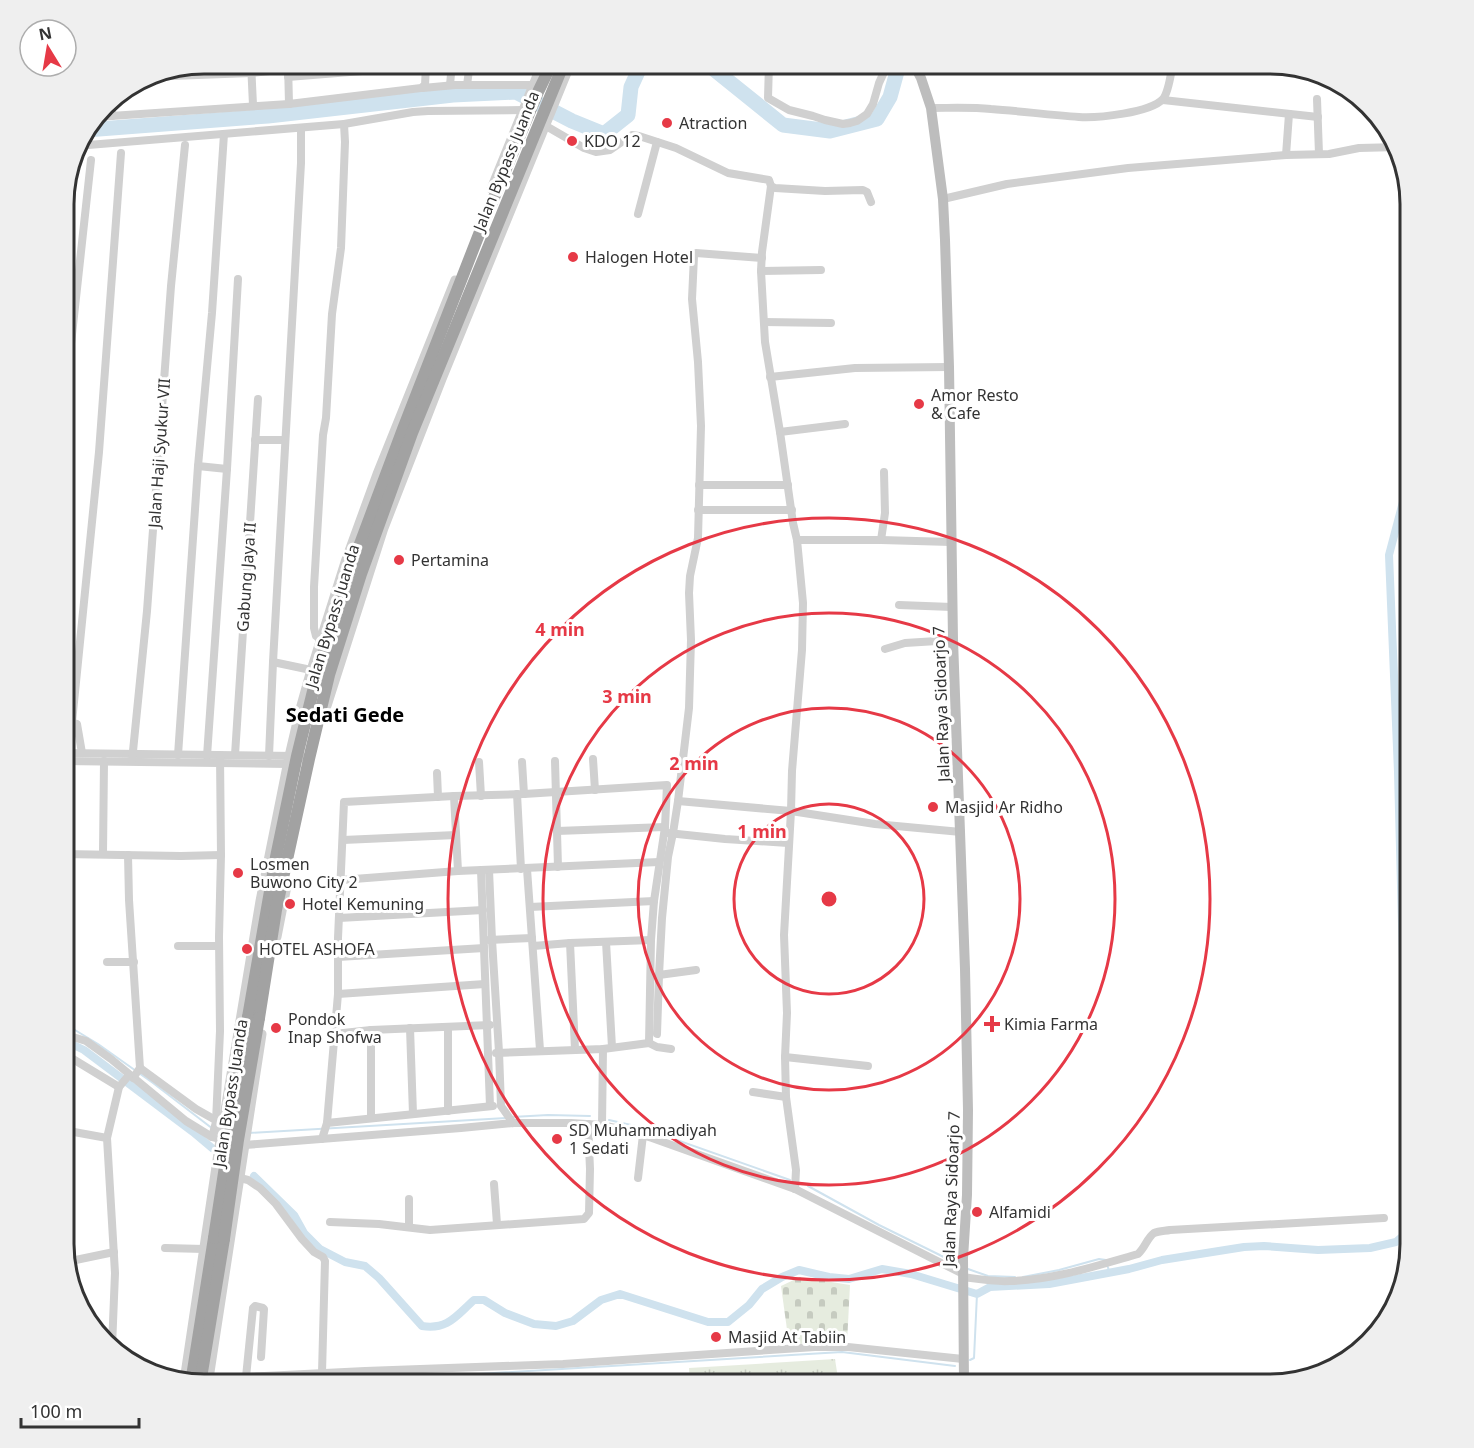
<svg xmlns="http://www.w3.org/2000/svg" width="1474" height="1448" font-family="'Noto Sans',sans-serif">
  <defs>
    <pattern id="grass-tufts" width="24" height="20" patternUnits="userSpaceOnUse" patternTransform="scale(1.5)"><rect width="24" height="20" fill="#e6ecdf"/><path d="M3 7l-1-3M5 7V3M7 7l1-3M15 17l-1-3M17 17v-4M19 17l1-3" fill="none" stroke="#c6cbc0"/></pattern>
    <pattern id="cemetery-stones" width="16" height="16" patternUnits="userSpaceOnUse" patternTransform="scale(1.5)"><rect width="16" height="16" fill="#e6ecdf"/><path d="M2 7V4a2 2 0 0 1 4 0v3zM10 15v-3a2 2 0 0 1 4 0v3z" fill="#c6cbc0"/></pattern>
  </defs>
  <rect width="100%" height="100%" fill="#fff"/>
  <polygon fill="url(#grass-tufts)" points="835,1359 839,1385 690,1385 689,1368"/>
  <polygon fill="url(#cemetery-stones)" points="800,1277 850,1285 847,1343 789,1344 781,1286"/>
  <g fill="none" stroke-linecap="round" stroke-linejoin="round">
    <g stroke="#cfe2ee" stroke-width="2">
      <polyline points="66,1026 70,1027 98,1044 153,1083 213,1129"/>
      <polyline points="512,1117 548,1115 590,1116"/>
      <polyline points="609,1120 640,1127 790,1180"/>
      <polyline points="248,1133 506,1118"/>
      <polyline points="808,1186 879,1225 960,1265"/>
      <polyline points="1107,1265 1110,1273"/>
      <polyline points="968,1269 988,1276 1015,1277"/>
      <polyline points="1023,1277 1059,1270 1099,1259 1106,1260"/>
      <polyline points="970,1360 974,1358 977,1294"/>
      <polyline points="244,1385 413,1378 842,1352 955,1366"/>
    </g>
    <g stroke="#cfe2ee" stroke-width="8">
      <polyline points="1411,479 1408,483 1389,555 1398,772 1409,1190 1411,1205"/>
      <polyline points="63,1040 84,1050 193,1132 212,1148"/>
      <path d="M254,1176L294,1215L304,1233L320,1249L345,1262L365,1266L379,1278L422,1326C448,1330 456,1316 474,1300H484L505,1313L534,1324L556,1326L573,1321L601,1300L620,1294L708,1322H728L749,1305L762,1289L782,1277L799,1270L829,1277L849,1279L882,1269L911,1274L977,1294L990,1287L1049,1284L1129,1269L1162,1260L1244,1247L1264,1246L1318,1250L1370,1248L1396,1242L1411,1229"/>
    </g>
    <g stroke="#cfe2ee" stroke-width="15">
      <polyline points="706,63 783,125 830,131 877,119 890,97 898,68 902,63"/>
      <polyline points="86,130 268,116 453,95 516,92 572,121 604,134 628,115 631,87 642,63"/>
    </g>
    <g stroke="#d0d0d0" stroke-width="8">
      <polyline points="251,63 253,105"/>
      <polyline points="288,63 289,104"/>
      <polyline points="769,63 768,98 789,110 813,116 825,120 843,124 850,123 857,121 867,114 873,104 879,83 884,72 892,63"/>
      <polyline points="145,77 251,73 288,69"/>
      <polyline points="288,77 424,66 426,66 427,63"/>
      <polyline points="450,85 452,63"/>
      <polyline points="467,85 470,63"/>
      <polyline points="423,88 455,85 533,85"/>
      <polyline points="112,98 112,116"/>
      <polyline points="1317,99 1319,154"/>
      <polyline points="1163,100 1318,117"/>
      <path d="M931,108C951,108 971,107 991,109C1020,111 1049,115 1079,117C1098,118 1150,113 1163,99C1169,92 1171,72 1173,63"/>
      <polyline points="96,117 289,104 421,88 425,85 426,66"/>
      <polyline points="546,126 584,148 596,152 610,150 632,135 639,136 676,148 728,173 769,180 771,186 775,188 825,191 863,190 867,192 871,202"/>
      <polyline points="76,146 344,124 413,112 428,111 523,110"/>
      <polyline points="1286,155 1289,114"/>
      <polyline points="771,186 762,252 761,271 765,342 780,432 793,523 797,540 803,603 802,650 792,771 791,811 784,935 787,1013 785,1057 786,1097 796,1170 795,1189"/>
      <polyline points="943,199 1007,184 1128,168 1286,155 1329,154 1359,148 1399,147"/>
      <polyline points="638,214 657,142"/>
      <polyline points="761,271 821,270"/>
      <polyline points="764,322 831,323"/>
      <polyline points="770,377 855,368 949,367"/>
      <polyline points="63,417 91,160"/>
      <polyline points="780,432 845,424"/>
      <polyline points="255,440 285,440"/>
      <polyline points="198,466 227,469"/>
      <polyline points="699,485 788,485"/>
      <polyline points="698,510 792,510"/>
      <polyline points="797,540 881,540 951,542"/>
      <polyline points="881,540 885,513 884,472"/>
      <polyline points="899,605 952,607"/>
      <polyline points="321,640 316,636 314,628 314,587 323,435 326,418 332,314 341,248 345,142 344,124"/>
      <polyline points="885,649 905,643 953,640"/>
      <polyline points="273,662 311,670"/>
      <polyline points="72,722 99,452 121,153"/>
      <path d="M63,726C67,721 72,722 77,724L82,753"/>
      <polyline points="63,753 297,756 309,759"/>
      <polyline points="178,755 198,466 212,313 224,134"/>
      <polyline points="235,755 258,399"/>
      <polyline points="207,756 227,469 238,279"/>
      <polyline points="269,756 273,662 301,163 301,128"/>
      <polyline points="593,759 595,790"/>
      <polyline points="63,761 288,764"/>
      <polyline points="132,761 147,611 171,286 185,145"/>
      <polyline points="555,761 558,867"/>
      <polyline points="479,762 481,796"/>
      <polyline points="522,762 524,794"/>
      <polyline points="437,773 438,797"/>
      <polyline points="517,794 521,869"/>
      <polyline points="454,796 458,871"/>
      <polyline points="678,801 791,811 875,824 961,832"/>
      <polyline points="557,831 665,827"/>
      <polyline points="668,833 725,839 788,843"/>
      <polyline points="343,840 456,835"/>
      <polyline points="63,854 181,856 221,855"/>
      <polyline points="103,854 104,761"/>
      <polyline points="128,855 129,900 140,1068 133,1078"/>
      <polyline points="527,869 540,1050"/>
      <polyline points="481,870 490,1106"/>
      <polyline points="489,870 492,940 499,1052 501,1106 513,1123"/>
      <polyline points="341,880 458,871 659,862"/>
      <polyline points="530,907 654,901"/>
      <polyline points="339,918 483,910"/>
      <polyline points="489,940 532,938"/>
      <polyline points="606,942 612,1047"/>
      <polyline points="570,943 575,1049"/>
      <polyline points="178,946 219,946"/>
      <polyline points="533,946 570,943 651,940"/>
      <polyline points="338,957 484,948"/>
      <polyline points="107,962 134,962"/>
      <polyline points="696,970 659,975 662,918 668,857 673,833 678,801 689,708 691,640 689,593 690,576 698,538 701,426 698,362 692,299 694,256 696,253 762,258"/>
      <polyline points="63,977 65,1011 63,1034"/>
      <polyline points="338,994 485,984"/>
      <polyline points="448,1027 448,1111"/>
      <polyline points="410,1028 413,1114"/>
      <polyline points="63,1034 86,1041 111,1059 186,1121 212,1137 226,1141"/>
      <polyline points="334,1034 371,1030 490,1025"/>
      <polyline points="657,1034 659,975"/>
      <polyline points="63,1053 119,1087"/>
      <polyline points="496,1053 603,1049 649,1043 657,1047 671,1049"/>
      <polyline points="785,1057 868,1066"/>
      <polyline points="140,1068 196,1109 219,1122"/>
      <polyline points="753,1092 786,1097"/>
      <polyline points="371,1118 371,1030"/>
      <polyline points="327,1123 493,1106"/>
      <polyline points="602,1125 603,1049"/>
      <polyline points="63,1130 107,1138"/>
      <polyline points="212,1137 216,1122 220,1031 219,937 221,855 220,755"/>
      <polyline points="322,1139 327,1123 338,994 338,938 344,802 454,796 524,794 667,785 665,827 654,901 651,940 649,1043"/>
      <polyline points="240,1144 245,1145 461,1128 513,1123 571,1123 602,1125 628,1131 652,1138 795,1189 963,1274"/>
      <polyline points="240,1178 248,1180 260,1188 276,1204 302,1239 314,1252 323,1257 325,1261 322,1373"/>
      <polyline points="638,1178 643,1135"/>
      <polyline points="494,1184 497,1224"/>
      <polyline points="409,1199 409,1227"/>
      <polyline points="330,1222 379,1224 430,1230 584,1219 589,1213 590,1169 588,1124"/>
      <polyline points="165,1248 204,1249"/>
      <polyline points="66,1262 114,1252"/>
      <path d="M963,1277C978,1279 994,1282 1010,1281C1053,1280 1096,1266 1138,1254C1145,1248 1147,1238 1154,1233C1159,1231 1165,1231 1170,1230L1384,1218"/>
      <polyline points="112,1347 115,1273 107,1138 119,1087 129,1075"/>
      <polyline points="246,1377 253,1308 255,1306 263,1308 264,1309 261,1357"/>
      <polyline points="204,1379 365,1371 563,1364 815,1347 848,1347 963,1359"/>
    </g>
    <g stroke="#d0d0d0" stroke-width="9">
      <polyline points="491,189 542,63"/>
      <polyline points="327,706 384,528 442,379 571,63"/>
      <polyline points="277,937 287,886"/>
      <polyline points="184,1381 220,1140 260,901 289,756 300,709 311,670 345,562 377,474 455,280"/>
      <polyline points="208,1385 262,1034"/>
    </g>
    <polyline stroke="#bdbdbd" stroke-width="10" points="913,63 921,78 931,108 943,199 945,240 949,367 953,640 965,969 968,1110 967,1195 963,1258 964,1385"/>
    <g stroke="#a2a2a2" stroke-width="12">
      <polyline points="248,1017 276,857 297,756 317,675 345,584 403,429 483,224 538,92 552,63"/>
      <polyline points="259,1018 276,910 309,759 329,675 361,574 412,433 564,63"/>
      <polyline points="191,1383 214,1238"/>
      <polyline points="200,1384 224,1239"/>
    </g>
    <g stroke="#a2a2a2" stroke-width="12">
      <polyline points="214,1238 248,1017"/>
      <polyline points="224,1239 238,1140 259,1018"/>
    </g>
  </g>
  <g fill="none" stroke="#e63946" stroke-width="3">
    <circle cx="829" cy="899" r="95"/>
    <circle cx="829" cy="899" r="191"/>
    <circle cx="829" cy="899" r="286"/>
    <circle cx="829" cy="899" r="381"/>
  </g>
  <g fill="#e63946" stroke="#fff" stroke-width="2">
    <circle cx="667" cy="123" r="6"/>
    <circle cx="572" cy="141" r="6"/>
    <circle cx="573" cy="257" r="6"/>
    <circle cx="919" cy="404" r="6"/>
    <circle cx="399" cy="560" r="6"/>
    <circle cx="933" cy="807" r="6"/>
    <circle cx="238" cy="873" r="6"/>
    <circle cx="290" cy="904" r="6"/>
    <circle cx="247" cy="949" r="6"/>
    <path d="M989 1015h6v6h6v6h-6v6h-6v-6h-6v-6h6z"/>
    <circle cx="276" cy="1028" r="6"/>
    <circle cx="557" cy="1139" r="6"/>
    <circle cx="977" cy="1212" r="6"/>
    <circle cx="716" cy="1337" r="6"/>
  </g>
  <g text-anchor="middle" stroke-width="6" stroke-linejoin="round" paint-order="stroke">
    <g font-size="16" fill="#333" stroke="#fff" text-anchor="start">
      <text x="679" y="129">Atraction</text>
      <text x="584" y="147">KDO 12</text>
      <text x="585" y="263">Halogen Hotel</text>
      <text x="931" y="401">Amor Resto<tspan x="931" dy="18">&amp; Cafe</tspan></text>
      <text x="411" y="566">Pertamina</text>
      <text x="945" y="813">Masjid Ar Ridho</text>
      <text x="250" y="870">Losmen<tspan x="250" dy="18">Buwono City 2</tspan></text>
      <text x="302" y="910">Hotel Kemuning</text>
      <text x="259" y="955">HOTEL ASHOFA</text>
      <text x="288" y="1025">Pondok<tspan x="288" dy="18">Inap Shofwa</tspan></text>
      <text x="1004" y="1030">Kimia Farma</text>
      <text x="569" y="1136">SD Muhammadiyah<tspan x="569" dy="18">1 Sedati</tspan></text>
      <text x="989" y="1218">Alfamidi</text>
      <text x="728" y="1343">Masjid At Tabiin</text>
    </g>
    <g font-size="16" fill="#333" stroke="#fff">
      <text transform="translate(506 161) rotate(-68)" y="6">Jalan Bypass Juanda</text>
      <text transform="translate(159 453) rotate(-86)" y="6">Jalan Haji Syukur VII</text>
      <text transform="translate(246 577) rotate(-86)" y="6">Gabung Jaya II</text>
      <text transform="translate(332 616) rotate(-73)" y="6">Jalan Bypass Juanda</text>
      <text transform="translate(941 704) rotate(-92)" y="6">Jalan Raya Sidoarjo 7</text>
      <text transform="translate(230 1093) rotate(-81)" y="6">Jalan Bypass Juanda</text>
      <text transform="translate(951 1189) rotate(-88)" y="6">Jalan Raya Sidoarjo 7</text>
    </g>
    <g font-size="20" font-weight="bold" fill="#000" stroke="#fff">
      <text x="345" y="722">Sedati Gede</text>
    </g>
  </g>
  <path d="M0 0H1474V1448H0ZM204 74H1270A130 130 0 0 1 1400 204V1244A130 130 0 0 1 1270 1374H204A130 130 0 0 1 74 1244V204A130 130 0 0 1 204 74Z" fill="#efefef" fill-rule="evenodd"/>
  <path fill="none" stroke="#333" stroke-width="3" d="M204 74H1270A130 130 0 0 1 1400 204V1244A130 130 0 0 1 1270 1374H204A130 130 0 0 1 74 1244V204A130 130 0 0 1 204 74Z"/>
  <circle cx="829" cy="899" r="9" fill="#e63946" stroke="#fff" stroke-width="3"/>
  <g font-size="18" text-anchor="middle" font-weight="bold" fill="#e63946" stroke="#fff" stroke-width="6" stroke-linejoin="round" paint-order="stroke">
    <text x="560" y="636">4 min</text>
    <text x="627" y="703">3 min</text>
    <text x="694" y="770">2 min</text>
    <text x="762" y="838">1 min</text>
  </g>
  <g transform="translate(48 48) rotate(349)"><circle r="28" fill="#ffffff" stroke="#adadad" stroke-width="1.5"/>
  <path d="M0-4.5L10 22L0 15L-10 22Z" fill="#e63946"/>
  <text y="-9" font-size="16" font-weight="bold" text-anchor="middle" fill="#333333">N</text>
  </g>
  <path d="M21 1418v9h118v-9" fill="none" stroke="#333333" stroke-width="3"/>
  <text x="30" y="1418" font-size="18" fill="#333333" stroke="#ffffff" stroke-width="4.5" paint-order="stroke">100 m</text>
</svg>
